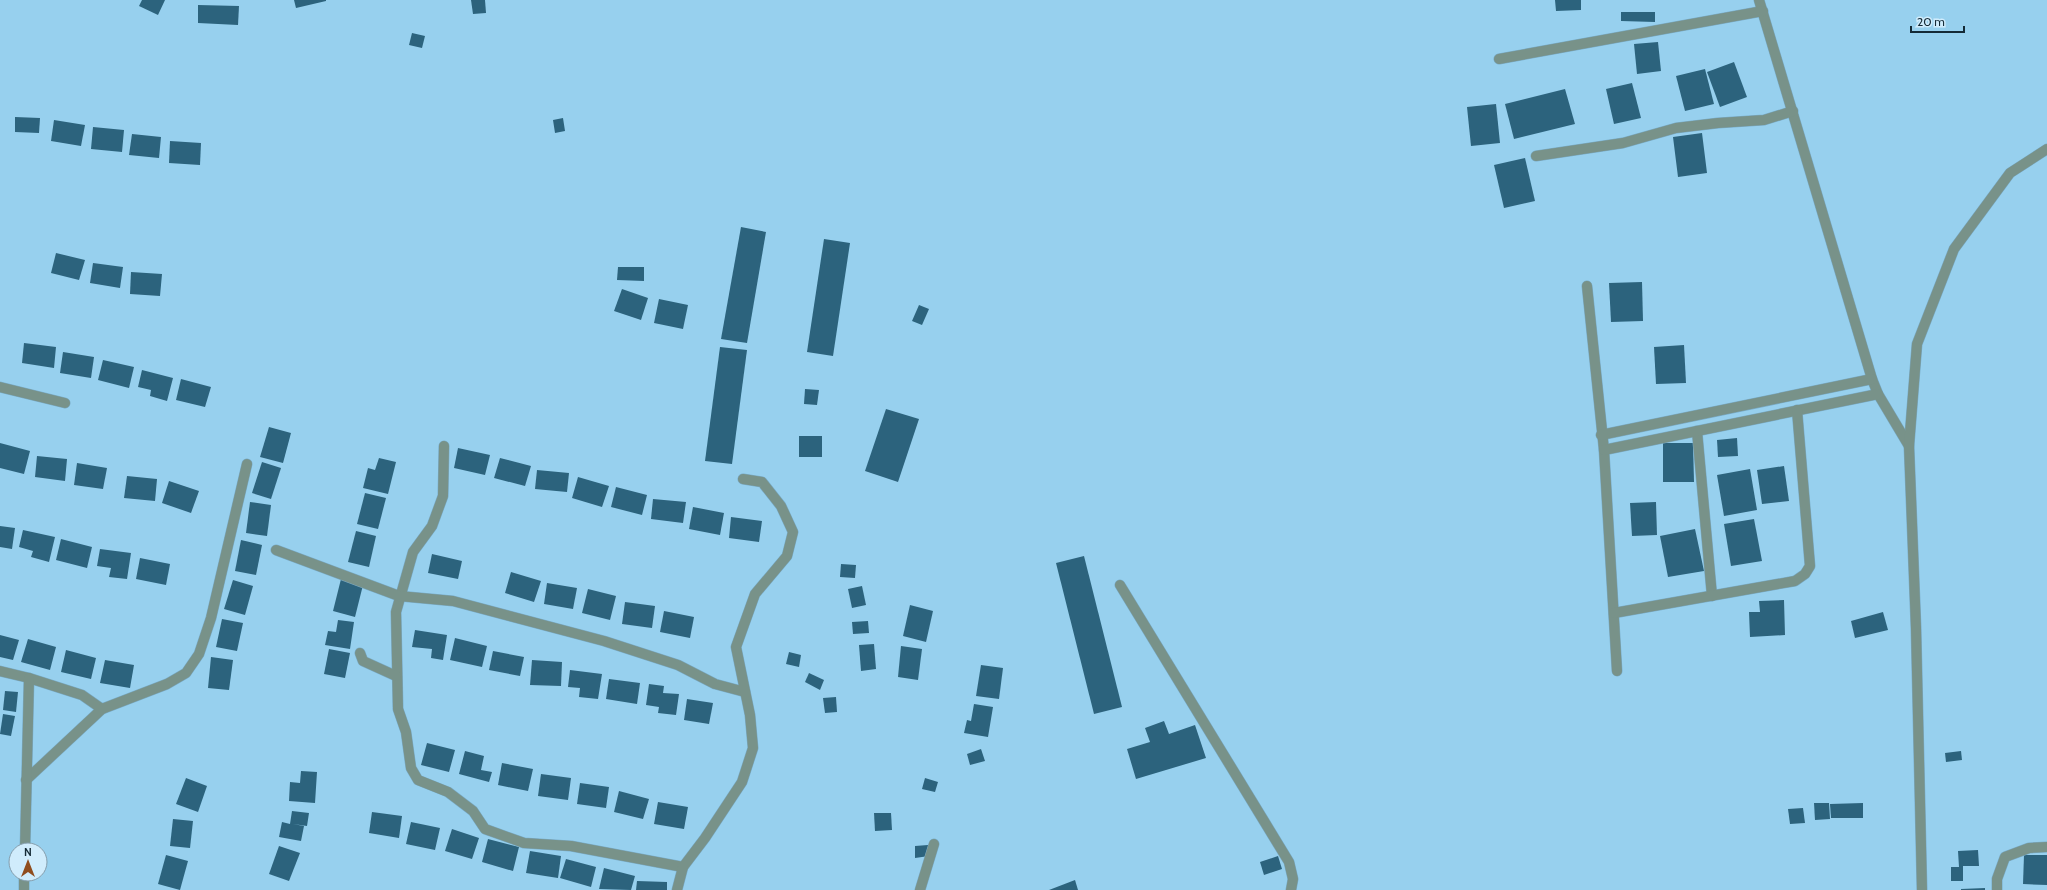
<svg xmlns="http://www.w3.org/2000/svg" width="2047" height="890" font-family="Cabin,sans-serif">
  <rect width="100%" height="100%" fill="#97d0ee"/>
  <g fill="#2c637d">
    <polygon points="142,0 165,0 158,15 139,6"/>
    <polygon points="294,0 326,0 326,1 296,8"/>
    <polygon points="471,0 485,0 486,13 473,14"/>
    <polygon points="1555,0 1581,0 1581,10 1556,11"/>
    <polygon points="198,5 239,6 238,25 198,23"/>
    <polygon points="1621,12 1655,12 1655,22 1621,21"/>
    <polygon points="412,33 425,36 422,48 409,45"/>
    <polygon points="1658,42 1661,71 1637,74 1634,44"/>
    <polygon points="1734,62 1747,97 1720,107 1707,72"/>
    <polygon points="1705,69 1714,104 1685,111 1676,76"/>
    <polygon points="1632,83 1641,118 1614,124 1606,89"/>
    <polygon points="1565,89 1575,124 1514,139 1505,104"/>
    <polygon points="1496,104 1500,143 1471,146 1467,107"/>
    <polygon points="15,117 40,118 39,133 15,132"/>
    <polygon points="563,118 565,131 555,133 553,120"/>
    <polygon points="54,120 85,125 81,146 51,141"/>
    <polygon points="93,127 124,130 122,152 91,149"/>
    <polygon points="1702,133 1707,173 1678,177 1673,137"/>
    <polygon points="132,134 161,137 159,158 129,155"/>
    <polygon points="170,141 201,143 200,165 169,163"/>
    <polygon points="1525,158 1535,201 1504,208 1494,165"/>
    <polygon points="741,227 766,232 747,343 721,339"/>
    <polygon points="824,239 850,243 833,356 807,352"/>
    <polygon points="56,253 85,260 79,280 51,273"/>
    <polygon points="93,263 123,267 120,288 90,283"/>
    <polygon points="618,267 644,267 644,281 617,280"/>
    <polygon points="131,272 162,274 160,296 130,294"/>
    <polygon points="1642,282 1643,321 1611,322 1609,283"/>
    <polygon points="622,289 648,298 641,320 614,311"/>
    <polygon points="659,299 688,305 683,329 654,323"/>
    <polygon points="919,305 929,309 922,325 912,321"/>
    <polygon points="24,343 56,347 54,368 22,363"/>
    <polygon points="1684,345 1686,383 1656,384 1654,347"/>
    <polygon points="720,347 747,350 732,464 705,461"/>
    <polygon points="63,352 94,357 91,378 60,373"/>
    <polygon points="103,360 134,367 129,388 98,380"/>
    <polygon points="142,370 173,378 167,401 150,396 151,390 138,387"/>
    <polygon points="181,379 211,387 205,407 176,400"/>
    <polygon points="805,389 819,390 817,405 804,404"/>
    <polygon points="886,409 919,419 898,482 865,471"/>
    <polygon points="269,427 291,433 283,463 260,457"/>
    <rect x="799" y="436" width="23" height="21"/>
    <polygon points="1737,438 1738,456 1718,457 1717,440"/>
    <polygon points="0,443 30,451 24,474 0,468"/>
    <polygon points="1663,443 1693,443 1694,482 1663,482"/>
    <polygon points="458,448 490,455 485,475 454,468"/>
    <polygon points="37,456 67,459 65,481 35,477"/>
    <polygon points="379,458 396,462 388,494 363,488 368,468 375,470"/>
    <polygon points="500,458 531,466 525,486 494,478"/>
    <polygon points="262,462 281,468 271,499 252,493"/>
    <polygon points="77,463 107,468 103,489 74,485"/>
    <polygon points="1784,466 1789,501 1762,504 1757,470"/>
    <polygon points="1750,469 1757,510 1724,516 1717,475"/>
    <polygon points="537,470 569,473 567,492 535,489"/>
    <polygon points="127,476 157,479 155,501 124,498"/>
    <polygon points="578,477 609,486 602,507 572,498"/>
    <polygon points="169,481 199,491 191,513 162,503"/>
    <polygon points="616,487 647,495 642,515 611,507"/>
    <polygon points="365,493 386,498 378,529 357,524"/>
    <polygon points="653,499 686,502 683,523 651,519"/>
    <polygon points="250,502 271,505 267,536 246,533"/>
    <polygon points="1656,502 1657,535 1632,536 1630,503"/>
    <polygon points="693,507 724,513 720,535 689,529"/>
    <polygon points="731,517 762,521 759,542 729,538"/>
    <polygon points="1754,519 1762,561 1731,566 1724,524"/>
    <polygon points="0,526 15,528 12,549 0,547"/>
    <polygon points="1695,529 1704,571 1668,577 1660,536"/>
    <polygon points="23,530 55,537 49,562 31,557 33,551 19,547"/>
    <polygon points="356,531 376,536 369,567 348,562"/>
    <polygon points="61,539 92,547 87,568 56,560"/>
    <polygon points="241,540 262,545 256,575 235,571"/>
    <polygon points="100,549 131,553 127,579 109,577 111,568 97,566"/>
    <polygon points="432,554 462,561 458,579 428,573"/>
    <polygon points="1084,556 1122,707 1094,714 1056,563"/>
    <polygon points="140,558 170,564 166,585 136,579"/>
    <polygon points="841,564 856,565 855,578 840,577"/>
    <polygon points="511,572 541,581 534,602 505,593"/>
    <polygon points="341,579 363,585 355,617 333,611"/>
    <polygon points="233,580 253,586 245,615 224,609"/>
    <polygon points="547,583 577,588 573,609 544,604"/>
    <polygon points="862,586 866,605 852,608 848,589"/>
    <polygon points="588,589 616,596 610,620 582,613"/>
    <polygon points="1784,600 1785,635 1750,637 1749,612 1760,612 1759,601"/>
    <polygon points="625,602 655,606 652,628 622,624"/>
    <polygon points="910,605 933,611 926,642 903,636"/>
    <polygon points="664,611 694,617 690,638 660,632"/>
    <polygon points="1883,612 1888,630 1855,638 1851,621"/>
    <polygon points="222,619 243,623 237,651 216,647"/>
    <polygon points="338,620 354,622 350,649 325,645 328,631 336,632"/>
    <polygon points="868,621 869,633 853,634 852,622"/>
    <polygon points="415,630 447,635 443,660 431,658 432,649 412,647"/>
    <polygon points="0,635 19,640 13,660 0,657"/>
    <polygon points="455,638 487,646 482,667 450,660"/>
    <polygon points="28,639 56,647 50,670 21,662"/>
    <polygon points="874,644 876,669 861,671 859,645"/>
    <polygon points="901,646 922,649 918,680 898,677"/>
    <polygon points="329,649 350,653 345,678 324,674"/>
    <polygon points="66,650 96,658 91,679 61,672"/>
    <polygon points="493,651 524,657 520,676 489,670"/>
    <polygon points="789,652 801,655 799,667 786,664"/>
    <polygon points="211,657 233,660 229,690 208,688"/>
    <polygon points="105,660 134,665 130,688 100,683"/>
    <polygon points="532,660 562,662 561,686 530,685"/>
    <polygon points="981,665 1003,668 999,699 976,696"/>
    <polygon points="570,670 602,674 598,699 579,697 580,688 568,687"/>
    <polygon points="809,673 824,680 820,690 805,682"/>
    <polygon points="609,679 640,683 637,704 606,699"/>
    <polygon points="649,684 664,686 663,693 679,694 676,715 658,713 659,707 646,705"/>
    <polygon points="5,691 18,692 16,712 3,710"/>
    <polygon points="836,697 837,712 825,713 823,698"/>
    <polygon points="687,699 713,703 709,724 684,720"/>
    <polygon points="974,704 993,707 988,737 964,733 967,720 971,721"/>
    <polygon points="3,714 15,716 11,736 0,734"/>
    <polygon points="1164,721 1169,734 1195,725 1206,758 1136,779 1127,749 1150,742 1145,728"/>
    <polygon points="427,743 455,750 449,772 421,765"/>
    <polygon points="981,749 985,761 970,765 967,754"/>
    <polygon points="465,751 484,756 481,770 492,772 489,782 459,774"/>
    <polygon points="1961,751 1962,760 1946,762 1945,753"/>
    <polygon points="502,763 533,769 528,791 498,785"/>
    <polygon points="301,771 317,772 315,803 289,801 290,782 300,783"/>
    <polygon points="541,774 571,778 568,800 538,796"/>
    <polygon points="186,778 207,786 198,812 176,804"/>
    <polygon points="925,778 938,782 935,792 922,789"/>
    <polygon points="580,783 609,787 606,808 577,804"/>
    <polygon points="619,791 649,799 643,819 614,812"/>
    <polygon points="658,802 688,807 684,829 654,824"/>
    <polygon points="1814,803 1829,803 1830,819 1815,820"/>
    <polygon points="1863,803 1863,818 1831,818 1830,804"/>
    <polygon points="1803,808 1805,823 1790,824 1788,809"/>
    <polygon points="292,811 309,813 307,826 293,824 304,826 301,841 279,837 282,822 290,824"/>
    <polygon points="372,812 402,816 399,838 369,833"/>
    <polygon points="874,813 891,813 892,830 875,831"/>
    <polygon points="173,819 193,821 190,848 170,846"/>
    <polygon points="411,822 440,828 435,850 406,844"/>
    <polygon points="452,829 479,838 472,859 445,851"/>
    <polygon points="488,839 519,847 513,871 482,862"/>
    <polygon points="928,845 929,856 915,858 915,846"/>
    <polygon points="279,846 300,853 289,881 269,874"/>
    <polygon points="1978,850 1979,866 1963,866 1963,881 1951,881 1951,867 1959,867 1958,851"/>
    <polygon points="530,851 561,856 558,878 526,873"/>
    <polygon points="166,855 188,861 180,890 158,884"/>
    <polygon points="2024,855 2047,855 2047,885 2023,884"/>
    <polygon points="1278,856 1282,869 1264,875 1260,862"/>
    <polygon points="566,859 596,867 591,887 560,878"/>
    <polygon points="604,868 635,876 631,890 599,889"/>
    <polygon points="1075,880 1078,890 1049,890"/>
    <polygon points="637,881 667,882 667,890 636,890"/>
    <polygon points="1985,888 1985,890 1961,890 1961,889"/>
  </g>
  <g fill="none" stroke-linecap="round" stroke-linejoin="round">
    <defs>
      <g id="street">
        <polyline points="1759,0 1872,379 1878,394 1909,446"/>
        <polyline points="1499,59 1763,11"/>
        <polyline points="1536,156 1623,143 1676,128 1718,123 1764,120 1793,111"/>
        <polyline points="1587,286 1604,450 1617,671"/>
        <polyline points="0,387 65,403"/>
        <polyline points="1697,431 1712,596"/>
        <polyline points="1601,435 1872,379"/>
        <polyline points="444,446 443,496 432,526 413,552 396,612 398,709 406,732 411,768 418,780 448,792 473,811 485,829 524,843 571,846 683,867"/>
        <polyline points="1604,450 1878,394"/>
        <polyline points="276,550 399,596 453,601 604,641 678,665 715,684 745,692"/>
        <polyline points="1120,585 1289,862 1293,879 1291,890"/>
        <polyline points="1614,613 1795,581 1805,574 1810,566 1797,410"/>
        <polyline points="360,653 363,661 396,676"/>
        <polyline points="0,671 29,678 82,695 102,709"/>
        <polyline points="26,780 102,709 167,684 186,673 199,654 211,618 247,464"/>
        <polyline points="25,850 29,678"/>
        <polyline points="24,890 24,874"/>
        <polyline points="677,890 683,867 705,838 742,782 753,748 750,715 736,647 755,594 787,556 793,532 781,506 762,482 743,479"/>
        <polyline points="920,890 934,844"/>
        <polyline points="1922,890 1916,628 1909,446 1917,344 1954,249 2010,173 2047,149"/>
        <polyline points="1997,890 1997,879 2005,857 2029,848 2047,847"/>
      </g>
    </defs>
    <use href="#street" stroke="#7aabc6" stroke-width="11"/>
    <use href="#street" stroke="#789289" stroke-width="10"/>
  </g>
  <g transform="translate(28 862)"><circle r="19" fill="#d0ecfc" stroke="#859ead"/>
  <path d="M0-3L7 15L0 10L-7 15Z" fill="#904d1e"/>
  <text y="-6" font-size="11" font-weight="bold" text-anchor="middle" fill="#142a36">N</text>
  </g>
  <path d="M1911 26v6h53v-6" fill="none" stroke="#142a36" stroke-width="2"/>
  <text x="1917" y="26" font-size="12" fill="#142a36" stroke="#d0ecfc" stroke-width="3" paint-order="stroke">20 m</text>
</svg>
